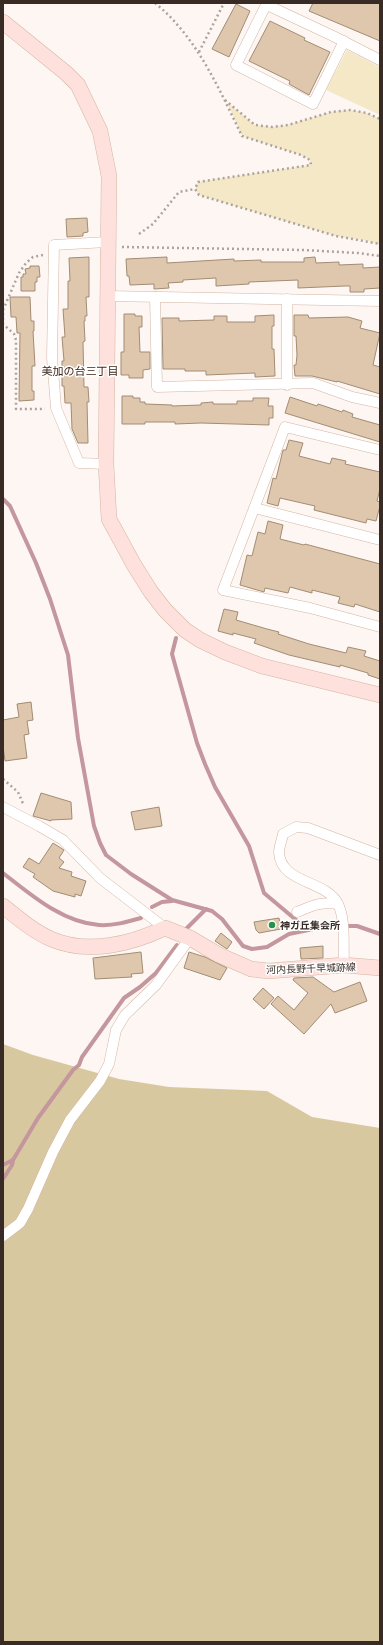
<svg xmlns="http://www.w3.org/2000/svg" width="383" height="1645" font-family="'DM Sans','Noto Sans JP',sans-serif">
  <rect width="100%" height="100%" fill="#fdf6f2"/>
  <g fill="#f5e8c7">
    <polygon points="347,50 380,67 380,115 326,90"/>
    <polygon points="227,102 255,125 272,127 288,125 331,112 350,110 367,113 380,119 380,245 369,241 336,236 199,195 195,189 198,182 311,165 310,160 301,155 242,136"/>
  </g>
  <polygon fill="#d8c8a0" points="3,1044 33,1055 119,1079 169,1087 267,1091 312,1117 380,1128 380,1642 3,1642"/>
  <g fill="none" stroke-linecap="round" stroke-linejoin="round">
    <g stroke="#c4969d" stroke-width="4">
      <polyline points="3,499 10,506 36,563 50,599 68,655 78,738 94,826 100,843 106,855 131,874 172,900 212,911 222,919 243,946 252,949 267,947 289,934 328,926 357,926 380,934"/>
      <polyline points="176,638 172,654 197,743 205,764 215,787 249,846 264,893 308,930"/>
      <path d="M3,873C30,894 63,923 99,925C113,926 127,922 141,918"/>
      <polyline points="152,907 162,902 172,901"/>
      <polyline points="185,930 206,909"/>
      <polyline points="3,1165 13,1160 38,1118 73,1070 79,1065 82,1057 124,998 140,987 156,973 177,945"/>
      <polyline points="3,1179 12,1165 13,1160"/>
    </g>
  </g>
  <g fill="#dfc7ad" stroke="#a28c74">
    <polygon points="313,3 380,3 380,41 309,11"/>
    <polygon points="236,4 250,11 229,57 212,49"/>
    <polygon points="270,21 305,38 304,40 330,52 309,95 289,84 290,81 249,61"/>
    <polygon points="87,218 88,232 83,233 83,236 67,237 66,219"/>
    <polygon points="89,257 89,297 86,297 87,316 85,316 85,321 84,321 85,341 83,342 84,387 88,387 89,402 87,402 88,443 78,443 72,429 71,403 65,403 64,386 62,386 62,361 64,361 62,337 65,337 63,309 68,309 68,281 70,281 69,258"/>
    <polygon points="167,257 167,263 234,259 234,261 261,260 261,262 304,262 304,258 315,257 316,263 339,262 339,265 363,264 363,268 380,267 380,288 364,289 364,292 350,292 350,286 345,286 298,288 298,280 249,282 249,284 216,286 216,278 183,280 183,282 168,283 169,288 154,289 154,284 130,285 129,276 127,276 126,259"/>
    <polygon points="30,266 39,266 40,277 37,277 37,282 35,282 35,291 21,291 21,277 23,277 23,274 26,274 25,269 30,268"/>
    <polygon points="10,297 30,297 31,321 34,321 34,331 33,331 35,366 32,366 32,391 34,391 34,400 19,401 20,333 17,333 16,317 11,317"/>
    <polygon points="124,314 135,314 135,316 142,316 142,327 139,327 140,352 150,352 150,369 143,370 143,378 129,378 129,375 121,375 121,352 124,352"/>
    <polygon points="274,315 274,326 272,326 272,349 274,349 275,376 255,377 255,373 206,375 206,371 185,371 185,369 163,369 162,318 179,318 179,321 214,320 214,316 227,316 227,322 255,322 255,316"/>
    <polygon points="294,315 308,315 309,318 348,317 362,321 360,328 380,333 373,365 380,367 380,394 337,381 337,382 312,376 295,376 294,365 296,365 297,355 296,336 294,336"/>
    <polygon points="122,396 133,396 133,398 140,398 140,402 145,402 145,404 172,405 172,406 201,405 201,403 213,402 213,404 237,404 237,401 253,401 253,398 269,398 268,406 273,406 273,418 269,418 269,425 201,423 175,424 175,422 145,422 145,424 122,424"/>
    <polygon points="290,397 317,406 318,404 342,412 343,410 353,414 352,417 380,425 380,442 285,413"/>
    <polygon points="289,440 303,443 299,456 330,464 332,458 346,461 345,464 380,472 380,489 377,501 380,502 380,506 376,521 367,519 366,523 314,510 315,506 280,498 278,506 267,503 273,478 276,479 283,450 286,450"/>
    <polygon points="268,521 283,525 280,539 304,545 305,544 380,564 380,612 355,604 354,607 338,603 340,597 312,590 312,593 290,587 288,593 265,588 264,592 240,585 247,555 252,556 258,532 265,534"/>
    <polygon points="224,609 238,612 236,620 267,629 279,632 278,634 309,644 346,653 348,647 366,651 364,656 380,661 380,679 368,675 368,673 340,665 340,667 289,655 254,643 256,639 233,633 233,635 218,631"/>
    <polygon points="31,702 33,720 27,721 29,734 24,735 27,758 5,761 3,746 3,720 19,717 17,704"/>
    <polygon points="41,793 71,802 72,819 51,820 51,821 33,816"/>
    <polygon points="159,807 162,826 135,830 131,812"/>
    <polygon points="53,843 64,850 59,858 64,862 59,868 72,872 71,876 86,881 81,896 75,894 75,897 53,891 33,877 35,874 23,867 29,858 39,864"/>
    <polygon points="279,918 281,929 259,933 256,930 254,922"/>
    <polygon points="221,933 232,942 227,949 215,941"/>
    <polygon points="323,946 323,958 301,959 300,948"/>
    <polygon points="141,952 143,973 131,974 132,977 95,979 93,958"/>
    <polygon points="189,952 205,957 227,968 220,980 184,968"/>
    <polygon points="313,977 334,992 360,982 367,1001 335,1013 331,1004 304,1034 271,1004 278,996 294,1010 308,993 293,980 294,978"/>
    <polygon points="263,988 274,998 264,1009 253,999"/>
  </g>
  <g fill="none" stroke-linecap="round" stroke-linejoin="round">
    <defs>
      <g id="street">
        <polyline points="267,3 236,65 313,104 344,41"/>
        <polyline points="267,5 333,36 380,60"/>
        <polyline points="107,296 380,301"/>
        <polyline points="155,297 157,387 313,383 352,397 380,403"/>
        <polyline points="287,385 287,299"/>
        <polyline points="380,450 285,427 223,590 310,608 380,627"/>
        <polyline points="106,464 79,463 56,408 52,358 54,245 107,242"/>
        <polyline points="255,508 380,540"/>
        <polyline points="3,807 39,826 63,840 100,878 165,928"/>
        <path d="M297,912C312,906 322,901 338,904"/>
        <path d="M344,965C343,947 346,920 338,904C327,880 280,884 279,852C279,847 282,840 283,834L296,827L308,828L380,855"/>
        <polyline points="3,1236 20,1223 28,1209 53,1152 70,1120 100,1081 109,1064 116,1030 125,1015 156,985 190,938"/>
      </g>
      <g id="secondary">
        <polyline points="3,22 66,73 78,85 100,131 109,176 106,464 109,519 134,565 151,592 165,610 185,630 200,640 225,652 262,666 380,695"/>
        <path d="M3,906C18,918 33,931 51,939C88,955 131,944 165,928L190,938L219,955L251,969L269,971L344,965L380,968"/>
      </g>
    </defs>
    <use href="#street" stroke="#d5b5a4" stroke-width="11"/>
    <use href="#secondary" stroke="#d5b5a4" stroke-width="16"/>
    <g stroke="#ada39e" stroke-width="2.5" stroke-dasharray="2 3" stroke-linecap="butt">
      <path d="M155,3C197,37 219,89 242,136L301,155L310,160L311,165L198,182L195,189L199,195L336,236L380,244"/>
      <polyline points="199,52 224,3"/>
      <polyline points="225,100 255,125 272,127 288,125 331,112 350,110 367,113 380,119"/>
      <polyline points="139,234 153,224 179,192 195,189"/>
      <polyline points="122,247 303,250 358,253 380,256"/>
      <polyline points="43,255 33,257 26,263 19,273 3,310 3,324 14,334 16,340 16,409 45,409"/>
      <polyline points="3,779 18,792 24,806"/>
    </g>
    <use href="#street" stroke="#fff" stroke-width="10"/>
    <use href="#secondary" stroke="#fee0dc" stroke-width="15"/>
  </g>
  <circle fill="#28924a" stroke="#fff" stroke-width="1.5" cx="272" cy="925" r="4"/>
  <g text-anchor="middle" stroke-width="3" stroke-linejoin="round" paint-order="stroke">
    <g font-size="10" font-weight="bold" fill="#382b25" stroke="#fff" text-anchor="start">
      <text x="280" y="929">神ガ丘集会所</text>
    </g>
    <g font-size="10" fill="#382b25" stroke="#fff">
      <text transform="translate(311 968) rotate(-2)" y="4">河内長野千早城跡線</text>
    </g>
    <g font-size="11" fill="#3d2417" stroke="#fff">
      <text x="80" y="375">美加の台三丁目</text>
    </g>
  </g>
  <rect width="383" height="1645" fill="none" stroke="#382b25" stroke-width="8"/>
</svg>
